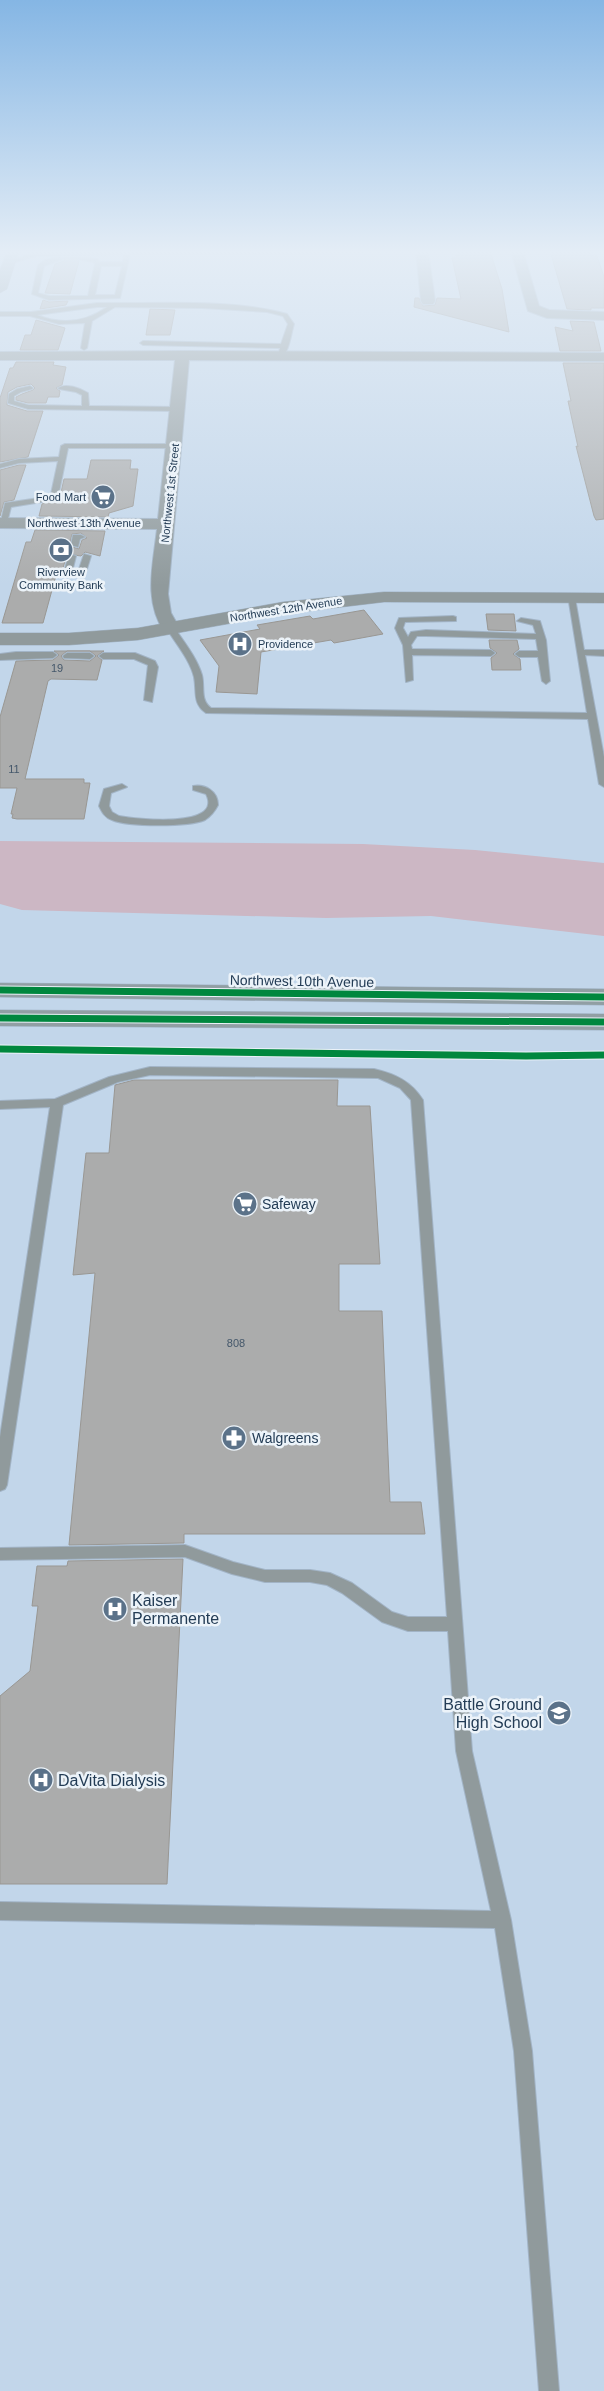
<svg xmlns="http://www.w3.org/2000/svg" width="604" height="2391" font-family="Helvetica,sans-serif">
  <rect width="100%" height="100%" fill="#c2d6ea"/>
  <polygon fill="#ccb7c4" points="0,841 363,844 475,850 604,863 604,936 431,916 326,918 22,910 0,904"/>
  <g fill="#abacac" stroke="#999793" fill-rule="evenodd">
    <polygon points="456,251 490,251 502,289 509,332 414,307 415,298 419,298 423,306 435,305 437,298 461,299 452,258 456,258"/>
    <polygon points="550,251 589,251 591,256 597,256 604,277 604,308 591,308 591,310 567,309"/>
    <polygon points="64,257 76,257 79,261 70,294 45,293 55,264 64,261"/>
    <polygon points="43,300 49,302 68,301 66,305 40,309"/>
    <polygon points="150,309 175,310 170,335 146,335"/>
    <polygon points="36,320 65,328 58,350 20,350 25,335 31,335"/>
    <polygon points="570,321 594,322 601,351 560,351 555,327 573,331"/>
    <polygon points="16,362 54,362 53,365 66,367 62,385 56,388 60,391 59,397 48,397 46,403 28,403 16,400 16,397 22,394 33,390 35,388 31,384 17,387 8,392 7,405 27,411 43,411 28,457 0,462 0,398 10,368 13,368"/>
    <polygon points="563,363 604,363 604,519 596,520 594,516 576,446 578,447 568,401 571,401"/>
    <polygon points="91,460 131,460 130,469 138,469 133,506 109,513 108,517 39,516 42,504 60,497 64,479 87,479"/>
    <polygon points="19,465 26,465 14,500 4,502 0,516 0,470"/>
    <path d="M35,530L105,531L100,556L85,552L81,556L67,554L63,568H58L43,623H2L26,542H31ZM81,533L87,538L82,540L79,549L69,546L72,534Z"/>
    <polygon points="364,610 383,634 334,643 331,640 261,652 257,694 216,692 219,666 200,640 260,629 257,625 310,616 313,619"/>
    <polygon points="486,614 514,614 516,631 488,630"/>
    <polygon points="489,640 517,640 519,649 513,654 520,659 521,670 492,670 491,658 497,653 490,648"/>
    <path d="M54,651H104L97,656L102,660L97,680L51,679L48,681L25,779H84V783H90L84,819H17L12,818L13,814H11L17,788H0V717L16,661L53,660L59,655ZM67,651H90L96,656L90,661L64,660L61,656Z"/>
    <polygon points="134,1080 338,1080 337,1106 370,1106 380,1264 339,1264 339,1311 382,1311 390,1502 421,1502 425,1534 184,1534 184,1543 69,1545 95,1273 73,1275 86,1153 109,1153 115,1085"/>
    <polygon points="183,1559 167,1884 0,1884 0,1696 30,1671 38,1606 32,1606 37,1566 67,1566 68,1561"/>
  </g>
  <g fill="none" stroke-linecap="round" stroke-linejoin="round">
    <defs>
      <g id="service">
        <path d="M53,251H364L361,253L130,254L120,298L49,300L32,294L38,265L45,260L60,257L63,259L44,266L38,293L49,296H88L95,264L93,262L78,259V257L97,259L100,262H123L124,254L36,256L9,264L6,262L36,252ZM101,266H122L115,295H95Z"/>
        <path d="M97,303C155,304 232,298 287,314L294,324C291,334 289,353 281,358L278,356L280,348L143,345L140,343L143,341L281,344L288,324L283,316L267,312L202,308L115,307L92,321L87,348L84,350L81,348L85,323L59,324L30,316H0V312H31ZM97,307H107C86,322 62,325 37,315Z"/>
        <path d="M30,386L33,388L32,389L21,392L14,396V401L28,405L82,406V395L76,392L59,389L58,388C66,383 80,388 88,393L89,406L178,407L181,409L178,411L28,409L8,403L9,394L17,389Z"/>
        <polygon points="65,444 174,444 178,446 174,448 68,448 58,497 48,501 11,507 7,523 0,525 5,503 46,497 51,494 58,461 19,463 0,468 0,464 19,459 59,457 61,446"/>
        <polygon points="73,535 81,535 85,537 80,539 78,547 71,545"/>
        <polygon points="69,554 76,556 72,572 68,574 64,572"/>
        <polygon points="84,554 91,556 86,572 82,574 78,572"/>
        <path d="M568,596L575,598L584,650H604V656L585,655L604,757V787L599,784L588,719L206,713C192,703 197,692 194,677C190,660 176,644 167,629L174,627C184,642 197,658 202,675C205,687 200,700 211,708L587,713Z"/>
        <polygon points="453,616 456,617 456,621 405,622 403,628 408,637 411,632 426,630 536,634 533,625 517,621 521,618 540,621 546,640 550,681 546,684 542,681 538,657 519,657 515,654 519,651 538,651 536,639 426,636 417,636 411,645 412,649 491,650 495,653 491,656 412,655 413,680 406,682 403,645 395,628 399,618"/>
        <polygon points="16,652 53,652 57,655 53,658 0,660 0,654"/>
        <polygon points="67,653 90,653 94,656 90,659 64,658 63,656"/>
        <polygon points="135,653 155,661 158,667 152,702 144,700 148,665 134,659 103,659 99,656 103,653"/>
        <path d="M122,784L127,787L111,793L109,806L112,812L119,816C135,819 224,829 206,794L193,790V786C205,784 218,791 218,805C215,811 211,816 205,820C190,827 127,827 112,820C105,818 102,812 99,806L104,789Z"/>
        <path d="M150,1067L374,1069C395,1074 411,1081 423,1100L472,1751L511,1920L532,2051L559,2391H539L514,2051L495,1928L0,1920V1902L491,1911L456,1751L448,1631H408L382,1622L342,1593L327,1585L310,1582H265L232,1574L185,1557L0,1560V1548L185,1545L233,1562L265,1570H310L330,1573L352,1583L392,1612L408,1617H447L411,1100L400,1088L378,1078L150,1075L118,1082L63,1105L7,1485L5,1489L0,1491V1437L50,1107L0,1109V1101L55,1099L109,1077Z"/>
      </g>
      <g id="minor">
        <polygon points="416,251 428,251 435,301 433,304 423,304 421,301"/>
        <polygon points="511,251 523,251 539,306 549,310 604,312 604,320 547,318 528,311"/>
        <path d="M183,351L604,353V361L189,360L168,594L171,613L180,629L177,633H165C143,601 153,565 157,529L0,528V518L158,519L175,360H0V352Z"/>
      </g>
      <polygon id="tertiary" points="384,592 604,593 604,603 384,602 283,614 138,640 69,645 0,645 0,633 69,633 138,628 283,602"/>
      <g id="primary">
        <polygon points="0,983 604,989 604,1005 0,997"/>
        <polygon points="0,1010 604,1014 604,1030 0,1026"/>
      </g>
      <polygon id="trunk" points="7,251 19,251 7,289 0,293 0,270"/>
    </defs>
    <use href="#service" stroke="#a2b4c6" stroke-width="2"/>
    <use href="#minor" stroke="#a2b4c6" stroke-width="2"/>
    <use href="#tertiary" stroke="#a2b4c6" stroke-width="1"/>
    <use href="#primary" stroke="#a2b4c6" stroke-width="1"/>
    <use href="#trunk" stroke="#a2b4c6" stroke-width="1"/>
    <use href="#service" fill="#909a9c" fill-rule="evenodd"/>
    <use href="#minor" fill="#909a9c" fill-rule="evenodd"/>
    <use href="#tertiary" fill="#909a9c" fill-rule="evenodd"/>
    <use href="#primary" fill="#919fa4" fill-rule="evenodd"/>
    <use href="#trunk" fill="#8f9ca2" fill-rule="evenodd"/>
    <defs>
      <g id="cycleway">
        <polyline points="0,990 604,997"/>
        <polyline points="0,1018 604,1022"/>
        <polyline points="0,1049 526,1056 604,1055"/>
      </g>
    </defs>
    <use href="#cycleway" stroke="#ecf3f9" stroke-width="9"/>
    <use href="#cycleway" stroke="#00873e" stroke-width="7"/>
  </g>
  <linearGradient id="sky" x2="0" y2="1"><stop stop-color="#85b6e4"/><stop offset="0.43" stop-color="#e4edf6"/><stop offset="1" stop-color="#e4edf6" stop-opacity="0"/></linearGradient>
  <rect width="604" height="586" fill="url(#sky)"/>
  <defs>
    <symbol id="supermarket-disc" viewBox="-11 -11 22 22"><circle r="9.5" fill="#5b7289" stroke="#ecf3f9"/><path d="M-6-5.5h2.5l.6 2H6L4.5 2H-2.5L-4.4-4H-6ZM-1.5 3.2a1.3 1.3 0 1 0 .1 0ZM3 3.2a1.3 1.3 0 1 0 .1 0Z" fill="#fff"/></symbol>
    <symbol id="bank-disc" viewBox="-11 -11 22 22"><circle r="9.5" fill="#5b7289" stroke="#ecf3f9"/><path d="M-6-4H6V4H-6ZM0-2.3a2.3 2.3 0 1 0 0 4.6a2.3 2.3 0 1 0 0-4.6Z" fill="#fff"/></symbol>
    <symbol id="hospital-disc" viewBox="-11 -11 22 22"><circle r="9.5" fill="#5b7289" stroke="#ecf3f9"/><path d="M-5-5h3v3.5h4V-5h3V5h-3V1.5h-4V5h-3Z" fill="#fff"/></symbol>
    <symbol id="pharmacy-disc" viewBox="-11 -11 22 22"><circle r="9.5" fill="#5b7289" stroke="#ecf3f9"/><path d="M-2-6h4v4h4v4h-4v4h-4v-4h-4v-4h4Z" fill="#fff"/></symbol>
    <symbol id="school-disc" viewBox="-11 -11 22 22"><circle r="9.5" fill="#5b7289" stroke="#ecf3f9"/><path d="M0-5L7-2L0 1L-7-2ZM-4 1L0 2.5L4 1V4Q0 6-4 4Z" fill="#fff"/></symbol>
  </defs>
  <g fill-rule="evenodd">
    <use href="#supermarket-disc" x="89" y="483" width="28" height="28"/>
    <use href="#bank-disc" x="47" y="536" width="28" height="28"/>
    <use href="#hospital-disc" x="226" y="630" width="28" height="28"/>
    <use href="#supermarket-disc" x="231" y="1190" width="28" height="28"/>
    <use href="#pharmacy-disc" x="220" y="1424" width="28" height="28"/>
    <use href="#hospital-disc" x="101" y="1595" width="28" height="28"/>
    <use href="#school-disc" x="545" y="1699" width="28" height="28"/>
    <use href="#hospital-disc" x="27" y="1766" width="28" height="28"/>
  </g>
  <g text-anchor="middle" stroke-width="5" stroke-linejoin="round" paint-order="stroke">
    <g font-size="11" fill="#233c55" stroke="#ecf3f9">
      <text transform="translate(170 493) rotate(-84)" y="4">Northwest 1st Street</text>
      <text x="84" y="527">Northwest 13th Avenue</text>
      <text transform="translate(286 609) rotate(-9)" y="4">Northwest 12th Avenue</text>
    </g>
    <g font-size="11" fill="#233c55" stroke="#ecf3f9" text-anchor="end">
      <text x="86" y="501">Food Mart</text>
      <text x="61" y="576" text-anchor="middle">Riverview<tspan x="61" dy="13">Community Bank</tspan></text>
      <text x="258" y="648" text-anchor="start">Providence</text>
    </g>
    <g font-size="11" fill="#45586b">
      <text x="57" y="672">19</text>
      <text x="14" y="773">11</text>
      <text x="236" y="1347">808</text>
    </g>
    <g font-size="14" fill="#233c55" stroke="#ecf3f9">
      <text transform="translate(302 981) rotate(1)" y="5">Northwest 10th Avenue</text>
    </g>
    <g font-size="14" fill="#233c55" stroke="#ecf3f9" text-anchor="start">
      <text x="262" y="1209">Safeway</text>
      <text x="252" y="1443">Walgreens</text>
    </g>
    <g font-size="16" fill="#233c55" stroke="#ecf3f9" text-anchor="start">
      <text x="132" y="1606">Kaiser<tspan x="132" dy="18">Permanente</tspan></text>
      <text x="542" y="1710" text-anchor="end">Battle Ground<tspan x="542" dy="18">High School</tspan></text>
      <text x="58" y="1786">DaVita Dialysis</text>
    </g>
  </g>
</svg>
